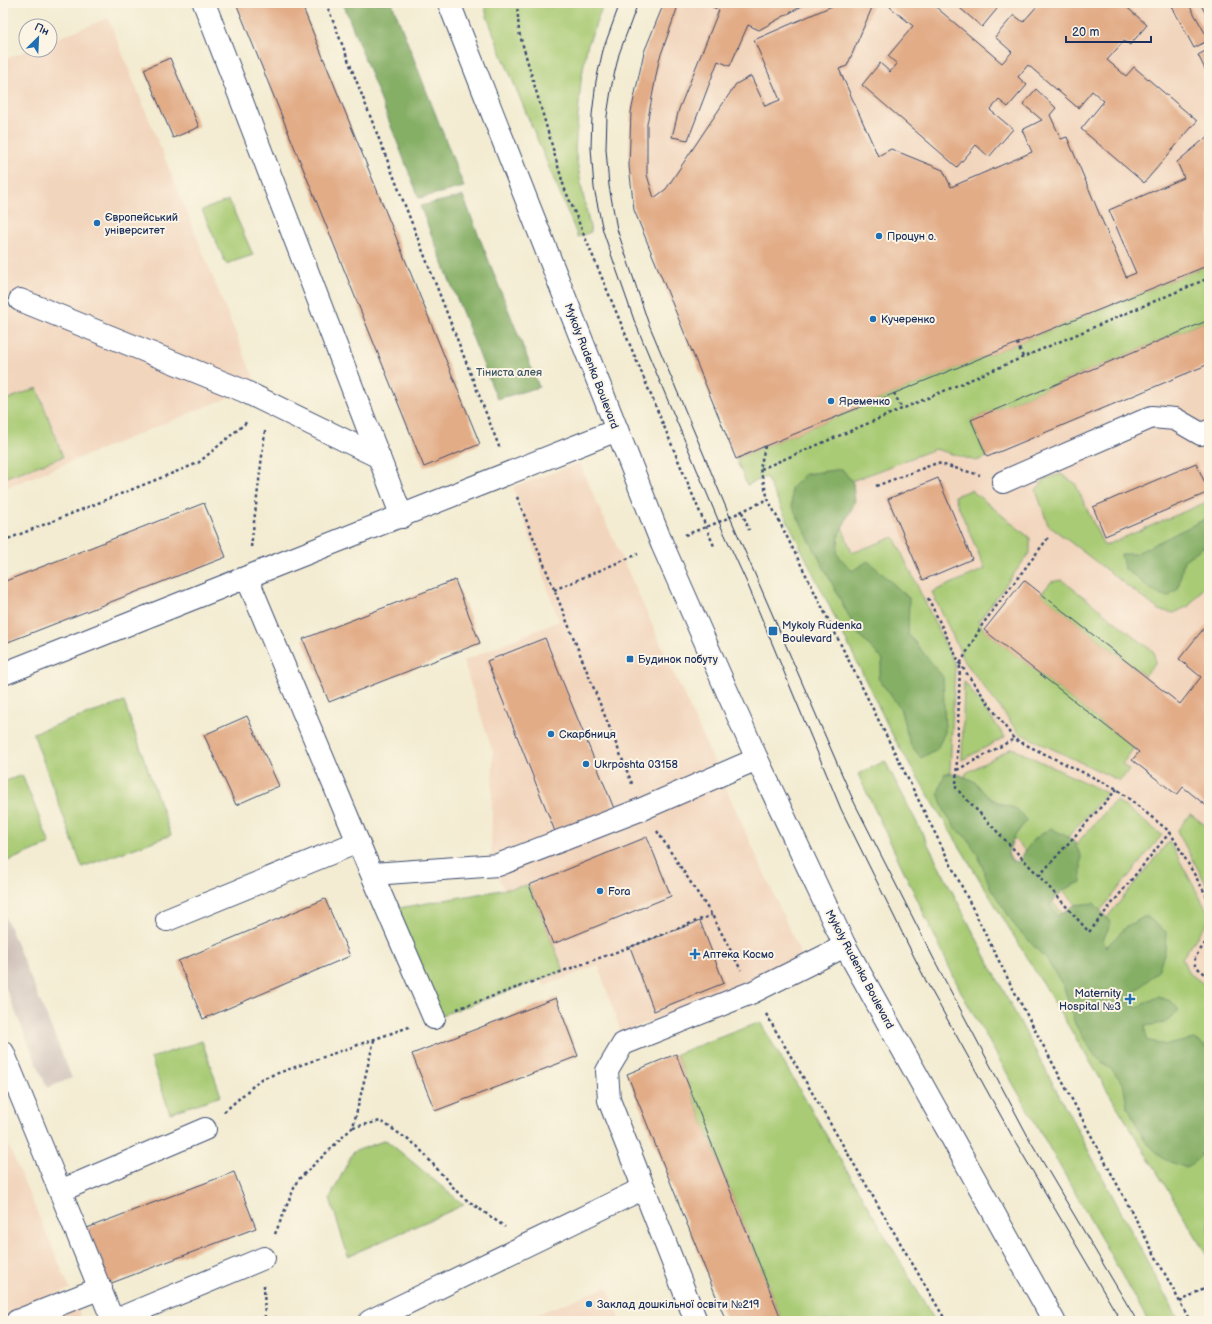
<svg xmlns="http://www.w3.org/2000/svg" width="1212" height="1324" font-family="'Balsamiq Sans',sans-serif">
  <rect width="100%" height="100%" fill="#fcf5e5"/>
  <filter id="ink" filterUnits="userSpaceOnUse"><feTurbulence type="fractalNoise" baseFrequency=".025" numOctaves="2"/><feDisplacementMap in="SourceGraphic" scale="8" xChannelSelector="R" yChannelSelector="G"/><feConvolveMatrix kernelMatrix="1 2 1 2 8 2 1 2 1" color-interpolation-filters="sRGB"/></filter>
  <filter id="wash" filterUnits="userSpaceOnUse"><feTurbulence type="fractalNoise" baseFrequency=".012" numOctaves="4" result="noise"/><feDisplacementMap in="SourceGraphic" scale="16" xChannelSelector="R" yChannelSelector="G"/><feGaussianBlur stdDeviation="0.9" result="paint"/><feColorMatrix in="noise" values="0 0 0 0 0 0 0 0 0 0 0 0 0 0 0 0 0 1.4 0 .05"/><feComposite in="paint" operator="in"/></filter>
  <g filter="url(#wash)">
    <rect width="100%" height="100%" fill="#f3ecd2"/>
    <g fill="#f2d5bd">
      <polygon points="664,3 1209,3 1209,265 765,446 736,459 634,210 629,166 631,112 644,52"/>
      <polygon points="108,18 257,386 3,489 3,60 28,50 50,50 50,41"/>
      <polygon points="1209,292 1209,1258 895,740 766,477"/>
      <polygon points="579,463 803,959 621,1033 598,965 544,986 491,859 493,753 463,661 559,621 513,487"/>
      <polygon points="3,1133 70,1289 3,1316"/>
      <polygon points="607,1287 621,1321 519,1321"/>
      <polygon points="77,1308 82,1321 44,1321"/>
    </g>
    <polygon fill="#cfc1ba" points="3,911 72,1078 47,1088 3,982"/>
    <g fill="#a9cb74" stroke="#627d69">
      <polygon points="484,3 604,3 587,47 581,81 575,150 582,189 591,232 578,237 497,43 487,16"/>
      <polygon points="229,200 253,255 226,264 202,210"/>
      <polygon points="1209,265 1209,320 971,420 987,457 976,461 935,449 828,490 852,553 894,537 955,665 949,791 1088,941 1169,841 1209,914 1209,920 1182,958 1188,972 1209,988 1209,1258 895,740 766,477 747,485 736,459 765,446"/>
      <polygon points="37,388 63,457 3,478 3,401"/>
      <polygon points="1061,474 1075,483 1104,546 1209,501 1209,580 1189,606 1174,613 1159,610 1048,525 1036,490 1045,479"/>
      <polygon points="971,490 1030,538 1030,552 979,621 984,630 1134,748 1122,764 1129,770 1120,781 1019,733 965,662 932,592 985,569 954,496"/>
      <polygon points="1062,580 1154,652 1155,663 1145,676 1041,594 1051,582"/>
      <polygon points="964,681 1005,737 962,760"/>
      <polygon points="124,702 171,835 82,867 33,733"/>
      <polygon points="1012,748 1107,793 1041,867 964,787 966,773"/>
      <polygon points="885,761 1002,988 1179,1321 1148,1321 962,994 858,774"/>
      <polygon points="22,775 50,844 3,863 3,782"/>
      <polygon points="1116,800 1162,835 1092,921 1048,875"/>
      <polygon points="1190,814 1209,828 1209,889 1177,831"/>
      <polygon points="529,885 564,971 434,1018 388,910"/>
      <polygon points="760,1022 935,1321 782,1321 676,1054"/>
      <polygon points="202,1041 221,1096 170,1113 151,1058"/>
      <polygon points="386,1140 464,1205 348,1256 330,1198 353,1152"/>
    </g>
    <g fill="#86af66" stroke="#506f62">
      <polygon points="343,3 392,3 464,187 419,198"/>
      <polygon points="463,196 539,387 497,399 420,206"/>
      <polygon points="842,469 853,483 855,502 839,534 837,554 852,571 868,561 909,598 908,634 943,677 945,732 937,749 921,758 910,744 900,708 878,678 883,660 858,634 792,506 791,488 805,474"/>
      <polygon points="1209,517 1209,543 1184,560 1178,589 1168,597 1156,593 1124,568 1121,554 1135,554"/>
      <polygon points="945,773 961,775 975,782 988,797 1002,804 1017,809 1027,820 1014,837 1008,853 1011,861 1018,862 1033,840 1051,828 1073,840 1081,856 1081,882 1063,890 1050,905 1058,916 1074,905 1094,903 1111,923 1103,940 1106,947 1127,926 1146,916 1166,932 1165,951 1158,971 1131,996 1135,1008 1158,997 1171,1001 1179,1010 1164,1023 1145,1026 1146,1040 1167,1045 1194,1039 1209,1049 1209,1134 1207,1135 1201,1156 1187,1168 1165,1160 1145,1141 1127,1105 1123,1083 1112,1070 1095,1056 1075,1024 1064,987 1046,959 1016,927 990,887 978,855 967,838 957,830 945,812 938,793"/>
    </g>
    <g id="blocks">
      <g fill="#e2ac87">
        <polygon points="236,3 301,3 480,444 424,467"/>
        <polygon points="664,3 679,3 659,60 647,124 647,175 654,198 666,189 736,84 751,76 765,106 780,100 754,40 839,3 874,3 847,66 839,69 878,156 891,149 943,170 951,187 1032,152 1022,130 1042,120 1023,104 1036,89 1056,108 1050,115 1061,139 1067,137 1126,277 1136,273 1109,210 1184,178 1177,162 1209,135 1209,265 765,446 736,459 634,210 629,166 631,112 644,52"/>
        <polygon points="715,3 803,3 804,5 759,30 748,25 730,66 718,61 688,140 672,137 679,109 719,10 712,7"/>
        <polygon points="893,3 931,3 1002,63 1012,52 995,37 1014,15 1023,22 1038,5 1036,3 1122,3 1147,25 1130,45 1124,41 1107,60 1126,76 1134,67 1197,121 1144,183 1081,129 1104,101 1092,91 1078,108 1028,65 1018,77 1027,85 1008,107 999,100 990,110 1013,129 989,157 976,145 957,167 862,85 880,63 890,72 897,64 888,56 913,26 890,7"/>
        <polygon points="954,3 1002,3 982,27"/>
        <polygon points="1170,3 1188,3 1209,40 1194,48"/>
        <polygon points="1200,3 1209,3 1209,20"/>
        <polygon points="1209,49 1209,77 1198,55"/>
        <polygon points="170,58 199,127 173,138 144,69"/>
        <polygon points="1209,320 1209,364 987,457 971,420"/>
        <polygon points="1196,463 1209,492 1105,536 1093,507"/>
        <polygon points="938,478 972,559 923,580 888,499"/>
        <polygon points="204,503 226,557 3,644 3,582"/>
        <polygon points="455,580 480,643 329,702 303,639"/>
        <polygon points="1024,580 1180,704 1201,677 1179,659 1209,622 1209,808 1183,787 1177,795 1132,760 1139,752 984,630"/>
        <polygon points="545,638 615,811 556,834 487,661"/>
        <polygon points="247,716 279,786 236,805 204,735"/>
        <polygon points="647,837 671,896 553,944 529,885"/>
        <polygon points="325,899 350,956 203,1019 178,961"/>
        <polygon points="700,921 724,983 654,1011 630,947"/>
        <polygon points="556,998 578,1056 435,1111 412,1054"/>
        <polygon points="676,1054 782,1321 726,1321 627,1074"/>
        <polygon points="234,1172 256,1228 109,1284 87,1228"/>
      </g>
    </g>
  </g>
  <g filter="url(#ink)">
    <use href="#blocks" fill-opacity="0" stroke="#3b4b6f" stroke-width="1"/>
    <g fill="none" stroke-linecap="round" stroke-linejoin="round">
      <defs>
        <g id="minor">
          <polyline points="204,3 402,517"/>
          <polyline points="449,3 662,544 757,759 845,946 1054,1321"/>
          <polyline points="20,300 244,391 379,457"/>
          <polyline points="1003,482 1152,417 1175,419 1201,434 1209,431"/>
          <polyline points="247,578 358,842 434,1018"/>
          <polyline points="3,674 617,430"/>
          <polyline points="373,874 498,865 642,809 757,759"/>
          <polyline points="167,920 358,842"/>
          <polyline points="3,1052 60,1191 205,1129"/>
          <polyline points="60,1191 113,1321 264,1258"/>
          <polyline points="17,1321 101,1288"/>
          <polyline points="370,1321 644,1188"/>
          <polyline points="696,1321 609,1100 607,1071 623,1044 753,992 845,946"/>
        </g>
      </defs>
      <use href="#minor" stroke="#3b4b6f" stroke-width="24"/>
      <g stroke="#3b4b6f" stroke-width="2.5" stroke-dasharray="3 3" stroke-linecap="butt">
        <polyline points="326,3 500,449"/>
        <polyline points="517,3 519,32 564,187 714,546"/>
        <polyline points="1017,343 1023,357"/>
        <polyline points="894,393 902,409"/>
        <polyline points="765,446 760,469 768,499 1011,985 1190,1321"/>
        <polyline points="761,469 1209,278"/>
        <polyline points="876,486 937,463 980,475"/>
        <polyline points="517,497 633,786"/>
        <polyline points="742,512 749,530"/>
        <polyline points="685,535 719,522 768,499"/>
        <polyline points="3,541 198,463 248,421"/>
        <polyline points="251,547 265,431"/>
        <polyline points="554,590 638,554"/>
        <polyline points="928,598 960,664 1014,739 1117,789 1170,832 1209,900"/>
        <polyline points="957,770 1014,739"/>
        <polyline points="1117,789 1039,876 1089,932 1170,832"/>
        <polyline points="657,831 712,915 741,970"/>
        <polyline points="1039,876 956,788 960,664 982,625 1048,538"/>
        <polyline points="1209,938 1195,957 1195,966 1209,977"/>
        <polyline points="457,1009 630,947 712,915"/>
        <polyline points="766,1014 946,1321"/>
        <polyline points="224,1112 261,1079 409,1027"/>
        <polyline points="353,1127 381,1121 417,1146 460,1195 505,1227"/>
        <polyline points="275,1234 297,1181 353,1127 374,1040"/>
        <polyline points="264,1285 265,1321"/>
        <polyline points="1180,1302 1209,1285"/>
      </g>
      <use href="#minor" stroke="#fff" stroke-width="22"/>
      <g stroke="#1b2f5e" stroke-width="1">
        <polyline points="620,3 603,50 596,81 592,115 591,148 594,188 603,231 634,320 719,522 747,583 841,809 926,981 1016,1143 1121,1321"/>
        <polyline points="638,3 619,54 612,84 607,116 606,149 609,186 617,229 648,322 730,517 854,802 940,971 1031,1142 1137,1321"/>
      </g>
    </g>
  </g>
  <g fill="#1f6fb2" stroke="#fcf5e5" stroke-width="1.5">
    <circle cx="97" cy="223" r="4"/>
    <circle cx="879" cy="236" r="4"/>
    <circle cx="873" cy="319" r="4"/>
    <circle cx="831" cy="401" r="4"/>
    <rect x="768" y="626" width="10" height="10" rx="2"/>
    <rect x="626" y="655" width="8" height="8" rx="2"/>
    <circle cx="551" cy="734" r="4"/>
    <circle cx="586" cy="764" r="4"/>
    <circle cx="600" cy="891" r="4"/>
    <path d="M693 948h4v4h4v4h-4v4h-4v-4h-4v-4h4z"/>
    <path d="M1128 993h4v4h4v4h-4v4h-4v-4h-4v-4h4z"/>
    <circle cx="589" cy="1304" r="4"/>
  </g>
  <g text-anchor="middle" stroke-width="4" stroke-linejoin="round" paint-order="stroke">
    <g font-size="11" fill="#1b2f5e" stroke="#fcf5e5" text-anchor="start">
      <text x="105" y="221">Європейський<tspan x="105" dy="13">університет</tspan></text>
      <text x="887" y="240">Процун о.</text>
      <text x="881" y="323">Кучеренко</text>
      <text x="839" y="405">Яременко</text>
      <text x="782" y="629">Mykoly Rudenka<tspan x="782" dy="13">Boulevard</tspan></text>
      <text x="638" y="663">Будинок побуту</text>
      <text x="559" y="738">Скарбниця</text>
      <text x="594" y="768">Ukrposhta 03158</text>
      <text x="608" y="895">Fora</text>
      <text x="703" y="958">Аптека Космо</text>
      <text x="1121" y="997" text-anchor="end">Maternity<tspan x="1121" dy="13">Hospital №3</tspan></text>
      <text x="597" y="1308">Заклад дошкільної освіти №219</text>
    </g>
    <g font-size="11" fill="#1b2f5e" stroke="#fcf5e5">
      <text transform="translate(592 366) rotate(69)" y="4">Mykoly Rudenka Boulevard</text>
      <text transform="translate(860 969) rotate(62)" y="4">Mykoly Rudenka Boulevard</text>
    </g>
    <g font-size="11" fill="#3e5664" stroke="#fcf5e5">
      <text x="509" y="376">Тіниста алея</text>
    </g>
  </g>
  <rect width="1212" height="1324" fill="none" stroke="#fcf5e5" stroke-width="16"/>
  <g transform="translate(38 38) rotate(24)"><circle r="19" fill="#fcf5e5" stroke="#a2a6af"/>
  <path d="M0-3L7 15L0 10L-7 15Z" fill="#1f6fb2"/>
  <text y="-6" font-size="11" font-weight="bold" text-anchor="middle" fill="#1b2f5e">Пн</text>
  </g>
  <path d="M1066 36v6h85v-6" fill="none" stroke="#1b2f5e" stroke-width="2"/>
  <text x="1072" y="36" font-size="12" fill="#1b2f5e" stroke="#fcf5e5" stroke-width="3" paint-order="stroke">20 m</text>
</svg>
